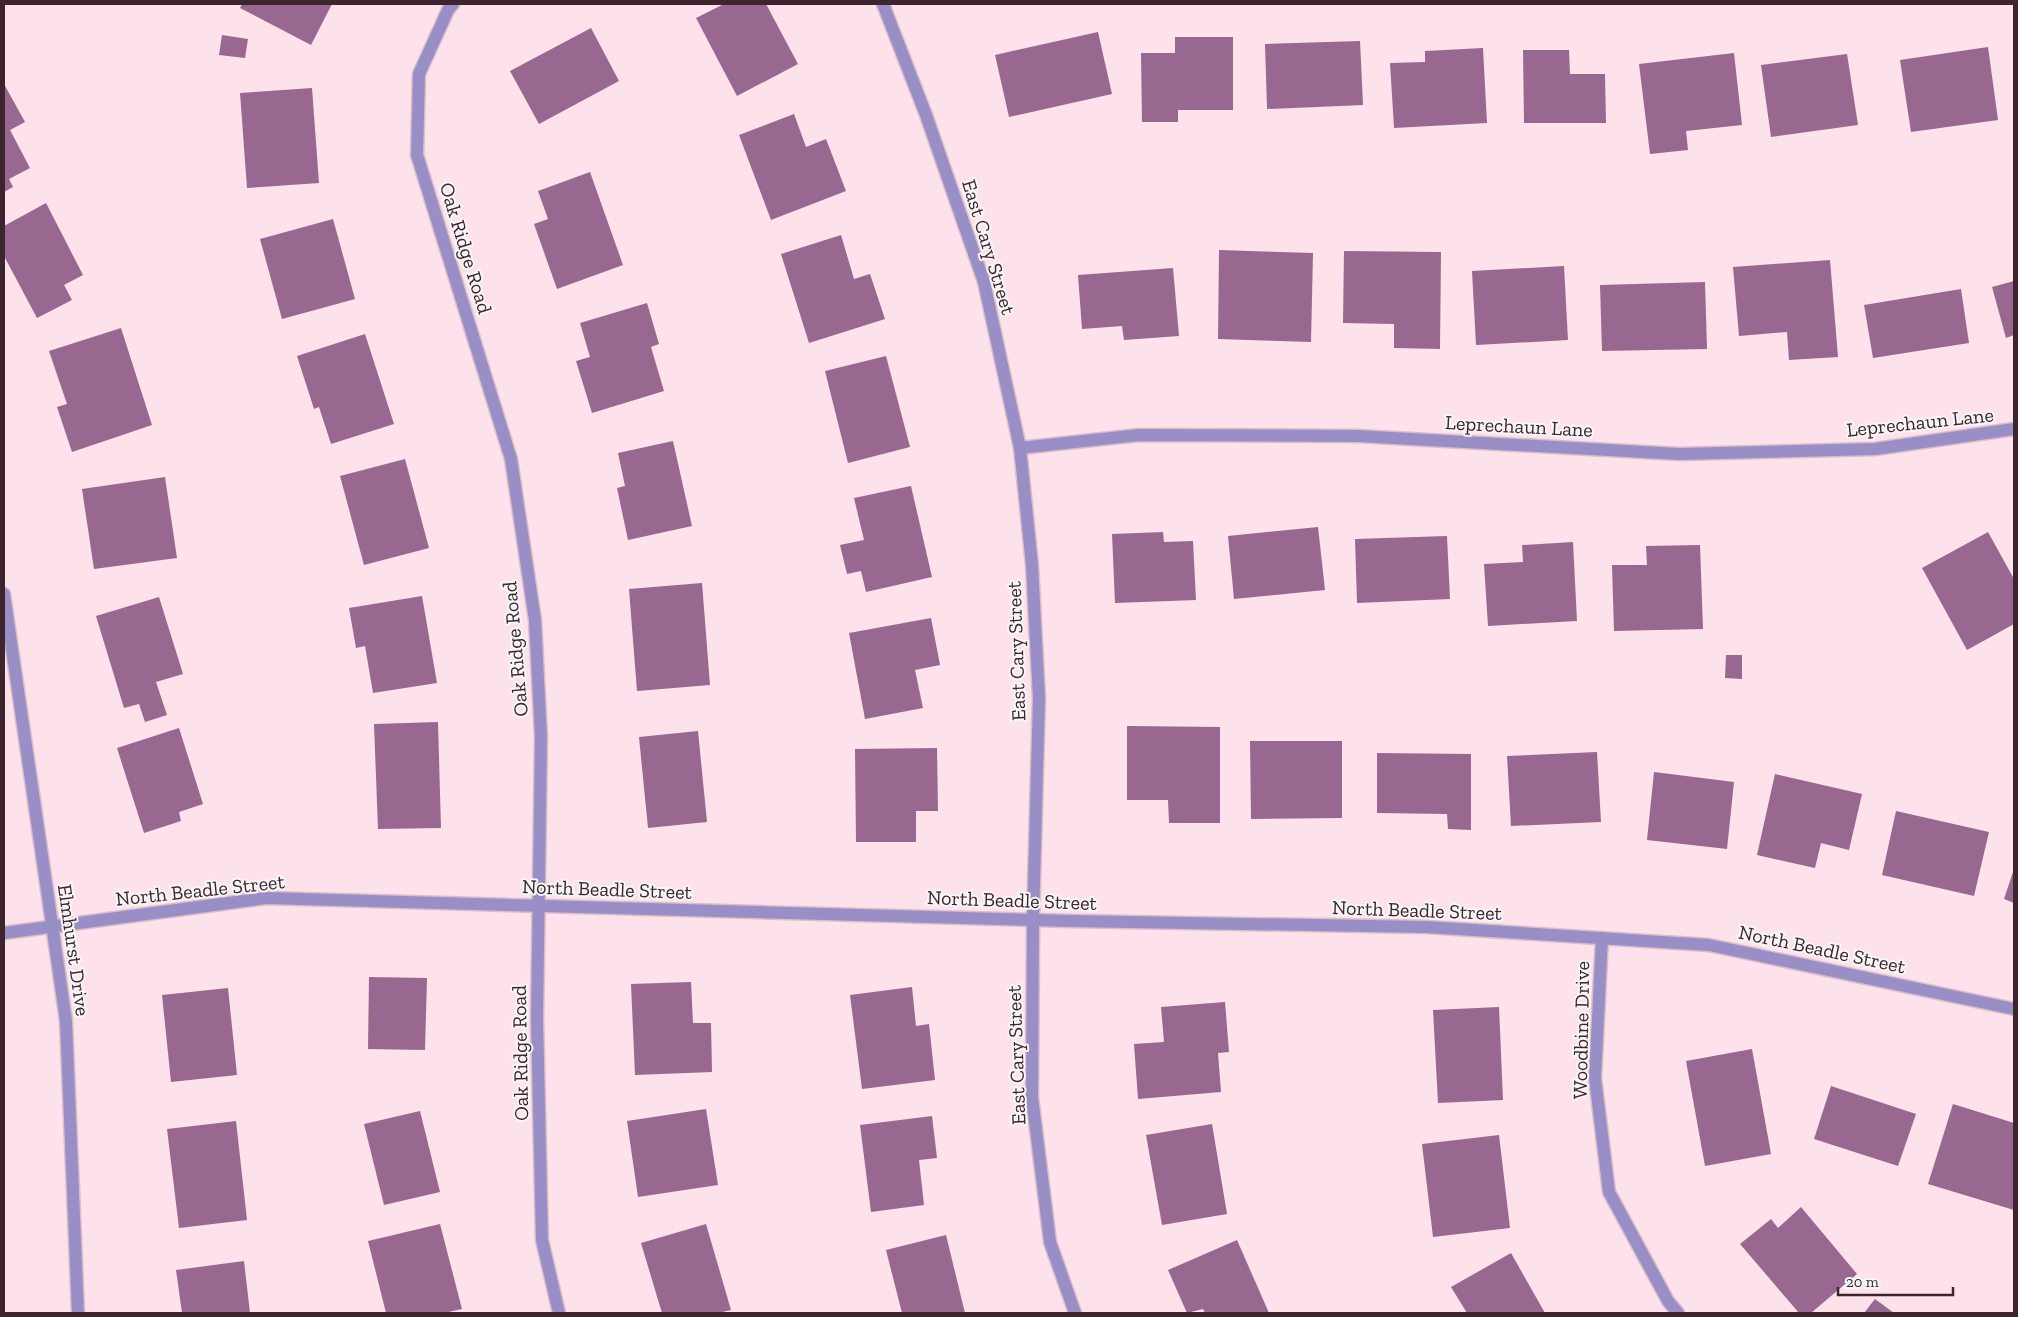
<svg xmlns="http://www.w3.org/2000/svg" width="2018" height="1317" font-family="'Zilla Slab',serif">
  <rect width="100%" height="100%" fill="#fde1eb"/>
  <g fill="#986890">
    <polygon points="242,4 332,4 311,45 240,8"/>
    <polygon points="724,4 766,4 798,64 737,96 696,18"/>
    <polygon points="591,28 619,81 539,124 510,71"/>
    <polygon points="1098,32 1112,94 1009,117 995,55"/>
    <polygon points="222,35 248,39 245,58 219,55"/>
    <polygon points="1175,37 1233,37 1233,110 1178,110 1178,122 1142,122 1141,53 1175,53"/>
    <polygon points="1360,41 1363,105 1267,109 1265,44"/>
    <polygon points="1988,47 1998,120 1911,132 1900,60"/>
    <polygon points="1483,48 1487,123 1394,128 1390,63 1425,62 1425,51"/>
    <polygon points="1523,50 1569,50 1570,74 1605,74 1606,123 1524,123"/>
    <polygon points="1734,53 1742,125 1686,131 1688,150 1650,154 1639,64"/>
    <polygon points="1847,54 1858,125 1771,137 1761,65"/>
    <polygon points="4,84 25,122 10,130 30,168 9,179 13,187 4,192"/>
    <polygon points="312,88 319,183 247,188 240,93"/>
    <polygon points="794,114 806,147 826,139 846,191 771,220 739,135"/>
    <polygon points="590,172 623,265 557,289 534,224 548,219 538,191"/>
    <polygon points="46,203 83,275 64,285 72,300 37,318 4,256 4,226"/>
    <polygon points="333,219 355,299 282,319 260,239"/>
    <polygon points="841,235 854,279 870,274 885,319 809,343 781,254"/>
    <polygon points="1219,250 1313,253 1311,342 1218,339"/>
    <polygon points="1344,251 1441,252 1440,349 1394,348 1394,324 1343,323"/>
    <polygon points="1830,260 1838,357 1789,360 1787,332 1739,336 1733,267"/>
    <polygon points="1564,266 1568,340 1476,345 1472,271"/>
    <polygon points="1173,268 1179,336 1124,340 1122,326 1082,329 1078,275"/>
    <polygon points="2014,281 2014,335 2006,338 1992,287"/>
    <polygon points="1705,282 1707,349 1602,351 1600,285"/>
    <polygon points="1961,289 1969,343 1873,358 1864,305"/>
    <polygon points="647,303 659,344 651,347 664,391 592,413 576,361 590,357 580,323"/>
    <polygon points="121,328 152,425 72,452 57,407 67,404 49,351"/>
    <polygon points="365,334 394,424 331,444 319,407 314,409 297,356"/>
    <polygon points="886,356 910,447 848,463 825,371"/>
    <polygon points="673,441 692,526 628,540 617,488 625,486 618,453"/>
    <polygon points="405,459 429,548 364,565 340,476"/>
    <polygon points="165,477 177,558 94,569 82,489"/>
    <polygon points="911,486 932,577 866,592 861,571 847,574 840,545 864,540 854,498"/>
    <polygon points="1318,527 1325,590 1234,599 1228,536"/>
    <polygon points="1163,532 1164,542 1193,541 1196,600 1115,603 1112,534"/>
    <polygon points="1988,532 2014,579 2014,624 1967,650 1922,568"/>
    <polygon points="1447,536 1450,599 1357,603 1355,539"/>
    <polygon points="1573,542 1577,621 1488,626 1484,564 1523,562 1522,545"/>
    <polygon points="1700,545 1703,629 1614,631 1612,565 1647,565 1646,546"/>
    <polygon points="702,583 710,685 637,691 629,589"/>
    <polygon points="422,596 437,683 373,693 365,646 356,648 349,608"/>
    <polygon points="159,597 183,674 156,682 167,715 145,722 139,704 124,708 96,616"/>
    <polygon points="931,618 940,665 915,670 923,708 865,719 849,633"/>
    <polygon points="1726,655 1742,655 1742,679 1725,678"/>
    <polygon points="438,722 441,828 378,829 374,724"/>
    <polygon points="1127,726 1220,727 1220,823 1169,823 1168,800 1127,800"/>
    <polygon points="179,728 203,804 179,812 181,821 144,833 117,748"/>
    <polygon points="698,731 707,822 648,828 639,737"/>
    <polygon points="1250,741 1342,741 1342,818 1251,819"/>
    <polygon points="937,748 938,811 916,811 916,842 856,842 855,749"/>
    <polygon points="1597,752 1601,822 1511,826 1507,756"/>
    <polygon points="1377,753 1471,754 1471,830 1448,829 1447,814 1377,813"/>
    <polygon points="1654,772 1734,782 1727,849 1647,840"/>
    <polygon points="1775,774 1862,794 1849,850 1821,843 1815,868 1757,855"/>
    <polygon points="1896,811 1989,832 1974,896 1882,875"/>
    <polygon points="2014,869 2014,903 2004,899"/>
    <polygon points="369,977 427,978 425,1050 368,1049"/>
    <polygon points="691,982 693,1023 711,1023 712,1072 635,1075 631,984"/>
    <polygon points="912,987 916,1026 929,1024 935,1080 862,1089 850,995"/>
    <polygon points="228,988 237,1075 171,1082 162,995"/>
    <polygon points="1225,1002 1229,1052 1218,1053 1221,1092 1138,1099 1134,1044 1164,1042 1161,1007"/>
    <polygon points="1499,1007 1503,1100 1438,1103 1433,1010"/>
    <polygon points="1752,1049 1771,1154 1705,1166 1686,1061"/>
    <polygon points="1831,1086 1916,1114 1898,1166 1814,1139"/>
    <polygon points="1953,1104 2014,1123 2014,1210 1928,1184"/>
    <polygon points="706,1109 718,1185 638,1197 627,1121"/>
    <polygon points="420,1111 440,1192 384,1205 364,1124"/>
    <polygon points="932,1116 937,1158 919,1160 924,1205 871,1212 860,1125"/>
    <polygon points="236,1121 247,1220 179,1228 167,1129"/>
    <polygon points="1212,1124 1227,1214 1162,1225 1146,1135"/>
    <polygon points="1499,1135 1510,1228 1433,1237 1422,1144"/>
    <polygon points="1801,1207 1857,1274 1811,1313 1799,1313 1740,1244 1771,1219 1778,1228"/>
    <polygon points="440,1224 462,1309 444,1313 386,1313 368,1241"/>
    <polygon points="706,1224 731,1310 718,1313 662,1313 641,1243"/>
    <polygon points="946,1235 965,1313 902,1313 886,1250"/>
    <polygon points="1237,1240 1269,1313 1205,1313 1203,1309 1187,1313 1168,1270"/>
    <polygon points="1511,1253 1545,1313 1467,1313 1451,1287"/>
    <polygon points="244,1261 250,1313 182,1313 176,1270"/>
    <polygon points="1875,1299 1894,1313 1864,1313"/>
  </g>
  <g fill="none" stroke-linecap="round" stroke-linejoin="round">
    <defs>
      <g id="minor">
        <polyline points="453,4 448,10 419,74 417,155 511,459 535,620 541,737 537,1019 542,1240 559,1313"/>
        <polyline points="883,4 926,115 984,282 1020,448 1032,565 1039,698 1033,919 1032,1097 1050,1242 1075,1313"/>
        <polyline points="1020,448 1139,435 1358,436 1679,454 1875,449 2014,429"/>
        <polyline points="4,594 66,1021 78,1313"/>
        <polyline points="4,933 266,898 1071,921 1426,927 1709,945 2014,1009"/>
        <polyline points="1602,938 1595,1078 1609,1192 1668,1301 1678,1313"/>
      </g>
    </defs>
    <use href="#minor" stroke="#dabfc9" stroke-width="15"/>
    <use href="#minor" stroke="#998ec6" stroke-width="12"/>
  </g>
  <g text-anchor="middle" stroke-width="4" stroke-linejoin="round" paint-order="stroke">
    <g font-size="20" fill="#3d242f" stroke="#f7f7f7">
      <text transform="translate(989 247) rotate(73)" y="7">East Cary Street</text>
      <text transform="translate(466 248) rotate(73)" y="7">Oak Ridge Road</text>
      <text transform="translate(1920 422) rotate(-6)" y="7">Leprechaun Lane</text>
      <text transform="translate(1519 426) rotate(3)" y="7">Leprechaun Lane</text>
      <text transform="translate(515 649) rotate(-95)" y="7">Oak Ridge Road</text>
      <text transform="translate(1016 651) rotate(-92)" y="7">East Cary Street</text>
      <text transform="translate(607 889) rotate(2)" y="7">North Beadle Street</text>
      <text transform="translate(200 890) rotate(-6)" y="7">North Beadle Street</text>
      <text transform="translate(1012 900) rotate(2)" y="7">North Beadle Street</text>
      <text transform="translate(1417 910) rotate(2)" y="7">North Beadle Street</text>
      <text transform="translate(1822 949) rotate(12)" y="7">North Beadle Street</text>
      <text transform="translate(74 950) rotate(82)" y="7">Elmhurst Drive</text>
      <text transform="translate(1581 1030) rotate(-89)" y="7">Woodbine Drive</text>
      <text transform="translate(520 1053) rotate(-91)" y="7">Oak Ridge Road</text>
      <text transform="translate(1016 1055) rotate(-92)" y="7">East Cary Street</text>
    </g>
  </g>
  <rect width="2018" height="1317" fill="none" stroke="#3d242f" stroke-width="10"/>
  <path d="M1838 1287v8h115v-8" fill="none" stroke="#3d242f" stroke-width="2.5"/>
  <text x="1846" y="1287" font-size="15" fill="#3d242f" stroke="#f7f7f7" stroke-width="4" paint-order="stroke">20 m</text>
</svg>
